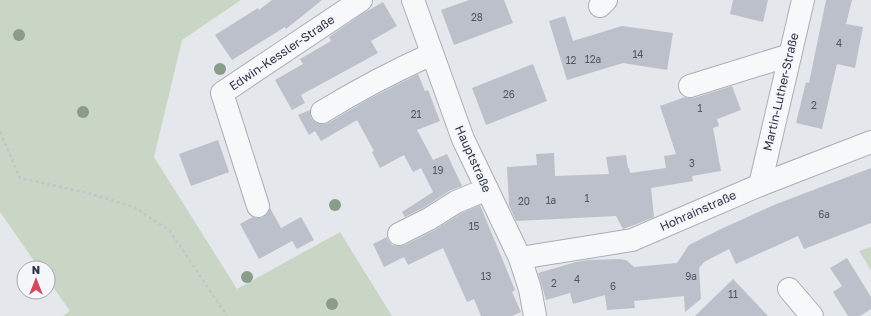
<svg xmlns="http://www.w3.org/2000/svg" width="871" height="316" font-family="'Golos Text',sans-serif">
  <rect width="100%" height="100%" fill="#e4e7ec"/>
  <g fill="#c9d6c5">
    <polygon points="0,0 241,0 182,40 154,157 237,289 340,232 392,316 63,316 70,311 48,280 48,268 39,268 0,212"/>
    <polygon points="871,247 871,270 859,251"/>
  </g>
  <g fill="#bbc0ca">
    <polygon points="272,0 322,0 286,29 285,27 232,60 215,35 258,8 259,10"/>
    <polygon points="469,0 504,0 513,23 454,45 441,10"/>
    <polygon points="733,0 768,0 763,22 730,14"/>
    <polygon points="826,0 852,0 846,24 863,27 855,68 837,64 822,129 796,123 806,82 809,83"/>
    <polygon points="383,2 397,26 371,41 378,53 301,95 305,103 292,110 275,80 303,64 300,59 331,41 329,37 362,14"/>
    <polygon points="565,16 573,41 622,26 673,33 667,70 623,63 567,80 549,21"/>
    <polygon points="533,64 547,101 486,125 472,88"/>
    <polygon points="418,74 425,91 428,90 440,121 417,130 433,160 447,154 462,186 449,191 423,208 405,217 402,212 433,192 421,168 413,172 404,155 380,168 372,152 374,151 357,120 321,141 315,131 309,135 298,115 310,110 310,113 311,118 316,123 322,124 328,123 369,99"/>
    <polygon points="732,86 741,110 717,119 719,126 713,128 721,171 692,176 693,181 651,188 654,217 634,225 623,229 616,216 516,221 509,205 507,167 537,165 536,154 554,153 555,176 609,174 606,157 626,155 628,168 629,168 630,173 666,168 664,156 676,154 660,106 685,97 688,98 694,98"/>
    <polygon points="218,140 229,172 191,186 179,154"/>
    <polygon points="871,168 871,223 804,249 798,236 736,264 729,249 704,262 699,268 701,299 685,312 684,296 634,301 635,308 607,310 605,295 573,304 570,293 546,300 538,273 576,262 588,260 619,259 626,260 634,267 677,263 689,245 721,229 774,205"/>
    <polygon points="480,205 515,290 512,292 521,312 512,316 481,316 474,299 467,302 443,248 408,265 404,257 384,267 373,244 387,237 388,240 392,245 399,246 405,245 435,230 462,213"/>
    <polygon points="270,208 281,228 301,217 314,240 297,249 292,241 259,259 240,224 253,217 256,218 262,218 267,214"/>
    <polygon points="847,258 871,297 871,309 860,316 848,316 833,292 842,286 830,268"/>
    <polygon points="733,279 768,316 695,316"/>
  </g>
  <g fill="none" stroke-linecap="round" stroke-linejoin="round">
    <defs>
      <g id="minor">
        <polyline points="413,0 463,139 520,258 530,289 535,316"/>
        <polyline points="600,6 606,0"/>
        <polyline points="690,86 790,55"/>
        <path d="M322,112C358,90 394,71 432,54"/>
        <polyline points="760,185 803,0"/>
        <polyline points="258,206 222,93 361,0"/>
        <polyline points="399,234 429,219 456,202 487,189"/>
        <polyline points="520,258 632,240 760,185 871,142"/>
        <polyline points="789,289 812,316"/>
      </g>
    </defs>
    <use href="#minor" stroke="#a9aeb7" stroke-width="24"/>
    <polyline stroke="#c2c5cb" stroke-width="2.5" stroke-dasharray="3 3" stroke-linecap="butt" points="0,132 20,178 88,193 134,207 170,231 227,316"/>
    <use href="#minor" stroke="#f7f8fa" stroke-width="22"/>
  </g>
  <g fill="#899d89">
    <circle cx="19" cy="35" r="6"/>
    <circle cx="220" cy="69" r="6"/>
    <circle cx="83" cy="112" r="6"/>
    <circle cx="335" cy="205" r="6"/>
    <circle cx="247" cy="277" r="6"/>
    <circle cx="332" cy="304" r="6"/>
  </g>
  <g text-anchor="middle" stroke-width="3.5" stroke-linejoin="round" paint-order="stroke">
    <g font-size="10" fill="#4f5766">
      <text x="477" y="21">28</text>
      <text x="839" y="47">4</text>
      <text x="638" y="58">14</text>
      <text x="593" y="63">12a</text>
      <text x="571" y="64">12</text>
      <text x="509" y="98">26</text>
      <text x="814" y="109">2</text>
      <text x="700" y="112">1</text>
      <text x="416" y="118">21</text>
      <text x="692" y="167">3</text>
      <text x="438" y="174">19</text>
      <text x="587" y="202">1</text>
      <text x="551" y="204">1a</text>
      <text x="524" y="205">20</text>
      <text x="824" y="218">6a</text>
      <text x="474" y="230">15</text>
      <text x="486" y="280">13</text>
      <text x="691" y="280">9a</text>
      <text x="577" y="283">4</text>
      <text x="554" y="287">2</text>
      <text x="613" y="290">6</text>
      <text x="733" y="298">11</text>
    </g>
    <g font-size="12" fill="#2b3445" stroke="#f4f6f9">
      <text transform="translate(282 53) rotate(-34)" y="4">Edwin-Kessler-Straße</text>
      <text transform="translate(781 92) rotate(-77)" y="4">Martin-Luther-Straße</text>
      <text transform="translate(473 159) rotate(66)" y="4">Hauptstraße</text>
      <text transform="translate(698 211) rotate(-24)" y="4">Hohrainstraße</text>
    </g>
  </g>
  <g transform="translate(36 280)"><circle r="19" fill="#f4f6f9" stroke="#a4a8b1"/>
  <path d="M0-3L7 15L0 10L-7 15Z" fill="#d1495b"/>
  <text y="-6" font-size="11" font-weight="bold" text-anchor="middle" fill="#2b3445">N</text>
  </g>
</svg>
